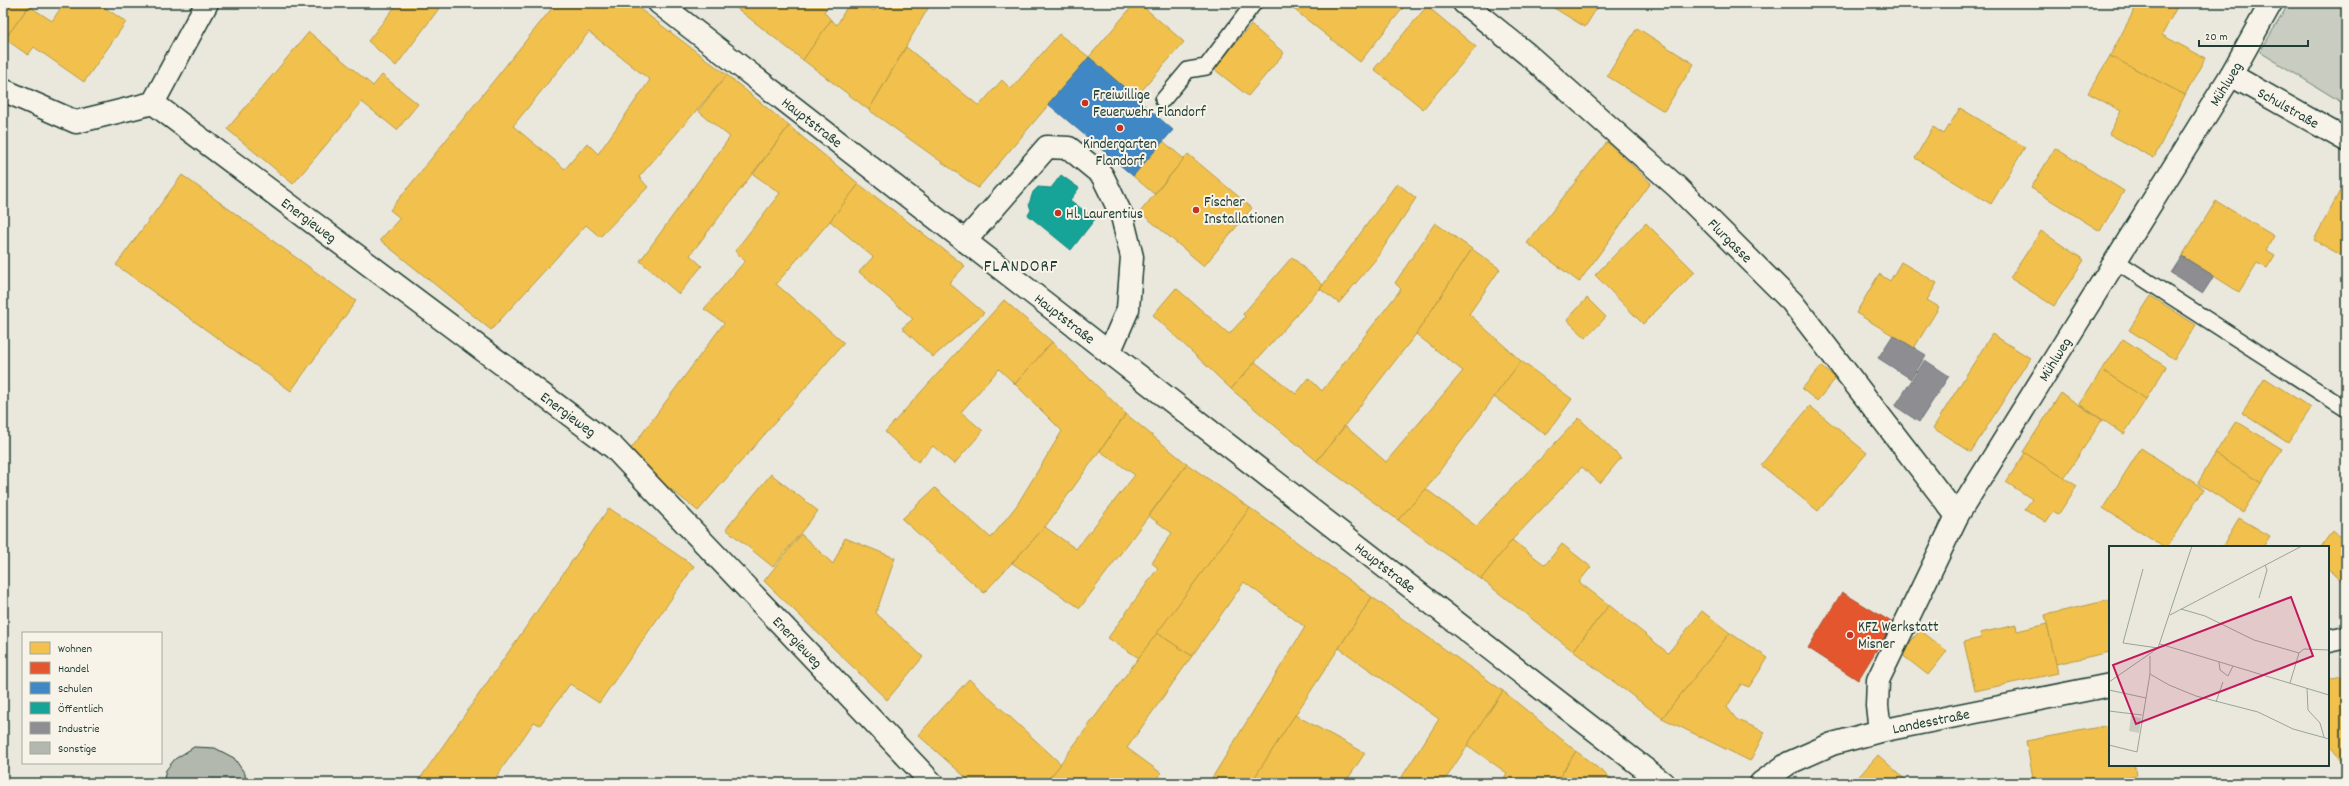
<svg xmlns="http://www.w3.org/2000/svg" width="2349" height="786" font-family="Dekko,sans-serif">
  <rect width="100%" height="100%" fill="#eae8dd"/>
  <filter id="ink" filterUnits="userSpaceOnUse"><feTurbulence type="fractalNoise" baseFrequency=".025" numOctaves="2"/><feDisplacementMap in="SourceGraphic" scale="8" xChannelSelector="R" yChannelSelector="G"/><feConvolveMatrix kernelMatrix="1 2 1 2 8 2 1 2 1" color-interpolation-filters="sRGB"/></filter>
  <g filter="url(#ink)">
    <polygon fill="#c8ccc1" stroke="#74847a" points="2289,3 2346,3 2346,105 2260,52"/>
    <g fill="#f2c14e" stroke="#b39946" fill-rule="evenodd">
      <polygon points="3,3 31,3 3,42"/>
      <polygon points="64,3 98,3 126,22 84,82 34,47 28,55 5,39 29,6 52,21"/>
      <polygon points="398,3 443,3 396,66 368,41"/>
      <path d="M556,3H632L727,75L639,177L648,187L600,237L586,225L491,330L380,240L400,218L390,210ZM589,32L650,80L598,154L587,143L565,169L513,126Z"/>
      <polygon points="730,3 830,3 824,12 831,20 803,60"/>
      <polygon points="849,3 864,3 874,11 878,3 931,3 869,110 803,60 831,20 837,25"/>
      <polygon points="1135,3 1139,3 1184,42 1136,97 1089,57"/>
      <polygon points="1286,3 1407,3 1360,62"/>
      <polygon points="1546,3 1600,3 1585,27"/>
      <polygon points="2138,3 2179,3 2162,35 2205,58 2185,95 2110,56"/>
      <polygon points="1427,6 1476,47 1423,109 1374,69"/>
      <polygon points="1251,25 1284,53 1248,96 1214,69"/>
      <polygon points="1637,28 1694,64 1664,111 1607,76"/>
      <polygon points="309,32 373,86 382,75 418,104 397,130 362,102 293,184 227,129"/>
      <polygon points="1059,34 1089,57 978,188 869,110 906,47 979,106 1002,80 1011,89"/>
      <polygon points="2110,56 2185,95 2154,158 2109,134 2121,111 2088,93"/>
      <polygon points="727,75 789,126 690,255 702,266 679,294 640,261 730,137 698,111"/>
      <polygon points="1960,108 2025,147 1991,204 1915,158 1933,127 1944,134"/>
      <polygon points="789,126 859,184 830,221 776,284 844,343 698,511 627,454 724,323 704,309 745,261 735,251 780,193 753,174"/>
      <polygon points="1163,141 1184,159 1154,194 1133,176"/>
      <polygon points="1607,142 1651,183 1579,282 1527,243"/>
      <polygon points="2055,148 2124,191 2100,231 2031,188"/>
      <polygon points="1188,154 1252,208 1204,266 1140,212"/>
      <polygon points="182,175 356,301 291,391 116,265"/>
      <polygon points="1397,183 1416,198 1376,259 1339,303 1320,289"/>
      <polygon points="859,184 965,266 949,283 984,313 933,357 902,328 913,319 859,272 873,257 830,221"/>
      <polygon points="2343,185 2346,187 2346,258 2314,240"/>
      <polygon points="2216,201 2274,236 2266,250 2275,255 2267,268 2257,263 2239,292 2182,256"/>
      <polygon points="1435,223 1472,249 1416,334 1317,461 1231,389 1255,362 1296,394 1309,378 1322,391 1401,289 1395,283"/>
      <polygon points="1646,223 1695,272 1643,324 1595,275"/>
      <polygon points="2041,231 2084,260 2054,306 2010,278"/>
      <polygon points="1472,249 1500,269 1469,314 1521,361 1426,489 1398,520 1317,461 1345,426 1386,462 1463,371 1416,334"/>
      <polygon points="1292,257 1323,285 1231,389 1153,315 1176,288 1229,334 1245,317 1243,314"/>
      <polygon points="1901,262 1937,283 1927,300 1939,307 1914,348 1856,313 1879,274 1890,281"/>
      <polygon points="2151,296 2196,325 2174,359 2129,330"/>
      <polygon points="1587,298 1606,317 1586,338 1567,320"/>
      <polygon points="1004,300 1052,342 1015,384 999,369 961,412 983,431 954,464 933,446 918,462 885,432"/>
      <polygon points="1992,334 2030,358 1971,452 1933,428"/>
      <polygon points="2123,339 2166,367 2146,399 2102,370"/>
      <polygon points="1052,342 1126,414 1045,527 984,593 902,519 935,488 991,538 1017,505 1062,431 1015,384"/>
      <polygon points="1521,361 1572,399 1546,435 1494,397"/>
      <polygon points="1821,366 1836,378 1817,401 1802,389"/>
      <polygon points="2102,370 2146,399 2124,434 2079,404"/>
      <polygon points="2265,378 2311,408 2288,443 2242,413"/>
      <polygon points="2061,393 2102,420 2064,478 2023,452"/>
      <polygon points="1810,406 1867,453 1818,511 1761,465"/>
      <polygon points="1126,414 1187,464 1080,608 1012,563 1045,527 1076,549 1135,475 1100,451"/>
      <polygon points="1579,418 1621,458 1600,483 1582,467 1512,540 1481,579 1398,520 1426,489 1476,526"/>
      <polygon points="2236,421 2282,449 2261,483 2215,454"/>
      <polygon points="2141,448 2204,489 2167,547 2163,547 2103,508"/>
      <polygon points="2025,453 2077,486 2058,515 2053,512 2046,522 2025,509 2032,499 2006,482"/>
      <polygon points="2215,454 2261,483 2243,512 2198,483"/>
      <polygon points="1187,464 1250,508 1139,658 1108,638 1158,568 1152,563 1172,533 1149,516"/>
      <polygon points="771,474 818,511 773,567 726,529"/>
      <polygon points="609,508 694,566 599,703 570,684 540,725 534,722 492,783 417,783"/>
      <polygon points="1250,508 1372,597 1251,783 1209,783 1305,627 1244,582 1192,656 1157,633"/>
      <polygon points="2239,518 2270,536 2263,547 2222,547"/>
      <polygon points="2332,531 2346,540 2346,583 2328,570 2328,547 2321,547"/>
      <polygon points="801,534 833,564 845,538 895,558 876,613 923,657 887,700 764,581"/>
      <polygon points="1512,540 1545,565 1562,544 1591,567 1579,582 1609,605 1573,651 1481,579"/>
      <polygon points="1372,597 1503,691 1443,783 1398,783 1439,719 1339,648"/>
      <polygon points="2110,600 2110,652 2056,664 2045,615"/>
      <polygon points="1609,605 1668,653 1702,611 1730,633 1662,718 1573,651"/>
      <polygon points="2047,624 2058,673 1975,691 1964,642 1981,638 1980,633 2016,625 2017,631"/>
      <polygon points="1920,630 1947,651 1928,675 1901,654"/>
      <polygon points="1157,633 1192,656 1127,748 1161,773 1153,783 1046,783"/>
      <polygon points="1730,633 1768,658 1749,687 1741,684 1727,707 1736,719 1765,732 1750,761 1662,718"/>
      <polygon points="2346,675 2346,766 2328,744 2328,679"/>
      <polygon points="969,679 1061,764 1045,783 972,783 918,735"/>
      <polygon points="1503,691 1576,751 1556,783 1501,783 1507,773 1467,745"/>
      <polygon points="1295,715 1365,753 1345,783 1315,783 1312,780 1310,783 1251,783"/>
      <polygon points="2110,725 2110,765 2135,765 2137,775 2099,783 2034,783 2026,741"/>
      <polygon points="1576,751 1617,783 1556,783"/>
      <polygon points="1878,755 1909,783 1854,782"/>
    </g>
    <polygon fill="#e4572e" stroke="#a94f30" points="1842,592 1893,623 1858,680 1808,648"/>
    <polygon fill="#3f88c5" stroke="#35729a" points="1089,57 1173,130 1133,176 1048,104"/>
    <polygon fill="#17a398" stroke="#19847a" points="1061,175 1079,188 1070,200 1095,219 1071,250 1028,215 1031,210 1029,204 1033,192 1038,187 1051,188"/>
    <g fill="#8d8d92" stroke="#6c7576">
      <polygon points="2182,256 2214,276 2203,293 2171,273"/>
      <polygon points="1893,335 1926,355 1911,379 1878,358"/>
      <polygon points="1925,360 1949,376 1919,422 1895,406"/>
    </g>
    <polygon fill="#b2b8ae" stroke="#1f3d34" points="194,747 215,748 234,758 245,774 246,783 163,783 166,770 175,759"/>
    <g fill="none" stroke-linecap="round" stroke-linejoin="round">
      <defs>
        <g id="lane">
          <polyline points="1163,100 1188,70 1206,67 1254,3"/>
          <polyline points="2116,261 2346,409"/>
        </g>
        <g id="street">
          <path id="s1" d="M659,3L1663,783"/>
          <path id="s2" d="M1464,3L1527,54L1677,187L1792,302L1957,516"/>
          <path id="s3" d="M2231,75L2346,140"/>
          <polyline points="3,90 76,122 153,103 207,3"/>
          <path id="s4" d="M153,103L614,448L932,783"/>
          <polyline points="965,241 1047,147 1069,148 1102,175 1122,216 1132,257 1128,309 1109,353"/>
          <path id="s5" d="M1880,731L1877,706L1878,680L1957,516L2231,75L2271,3"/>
        </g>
        <g id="secondary">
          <polyline points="2328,641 2346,637"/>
          <path id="s6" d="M1761,783L1789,763L1832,744L1880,731L2110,685"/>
        </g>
      </defs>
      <use href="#lane" stroke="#1f3d34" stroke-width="18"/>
      <use href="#street" stroke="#1f3d34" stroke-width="25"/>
      <use href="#secondary" stroke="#1f3d34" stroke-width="25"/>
      <use href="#lane" stroke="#f7f3e8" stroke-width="15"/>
      <use href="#street" stroke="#f7f3e8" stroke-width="22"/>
      <use href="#secondary" stroke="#f7f3e8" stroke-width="22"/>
    </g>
  </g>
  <g fill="#c8321e" stroke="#f7f3e8" stroke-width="1.5">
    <circle cx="1085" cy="103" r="4"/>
    <circle cx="1120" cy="128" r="4"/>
    <circle cx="1196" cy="210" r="4"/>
    <circle cx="1058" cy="213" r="4"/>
    <circle cx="1850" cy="635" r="4"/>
  </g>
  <g text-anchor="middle" stroke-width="4" stroke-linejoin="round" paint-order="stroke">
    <g font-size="15" fill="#1f3d34" stroke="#f7f3e8">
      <text dy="5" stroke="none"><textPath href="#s5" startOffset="742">Mühlweg</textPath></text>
      <text dy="5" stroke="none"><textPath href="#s3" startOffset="66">Schulstraße</textPath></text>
      <text dy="5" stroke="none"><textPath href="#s1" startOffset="194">Hauptstraße</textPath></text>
      <text dy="5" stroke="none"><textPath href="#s4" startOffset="195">Energieweg</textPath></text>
      <text dy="5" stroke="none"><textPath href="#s2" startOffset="357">Flurgasse</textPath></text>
      <text dy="5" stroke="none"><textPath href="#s1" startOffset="514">Hauptstraße</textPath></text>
      <text dy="5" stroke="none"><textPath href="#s5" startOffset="418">Mühlweg</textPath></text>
      <text dy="5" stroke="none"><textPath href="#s4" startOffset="519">Energieweg</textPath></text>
      <text dy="5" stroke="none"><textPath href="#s1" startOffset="920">Hauptstraße</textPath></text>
      <text dy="5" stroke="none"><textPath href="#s4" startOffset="843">Energieweg</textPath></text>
      <text dy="5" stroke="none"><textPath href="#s6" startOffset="183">Landesstraße</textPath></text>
    </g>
    <g font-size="15" fill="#1f3d34" stroke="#f7f3e8" text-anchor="start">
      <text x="1093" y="99">Freiwillige<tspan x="1093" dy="17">Feuerwehr Flandorf</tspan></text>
      <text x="1120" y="148" text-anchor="middle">Kindergarten<tspan x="1120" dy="17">Flandorf</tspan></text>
      <text x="1204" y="206">Fischer<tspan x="1204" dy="17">Installationen</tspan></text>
      <text x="1066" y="218">Hl. Laurentius</text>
      <text x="1858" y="631">KFZ Werkstatt<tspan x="1858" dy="17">Misner</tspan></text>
    </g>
    <g font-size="17" letter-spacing="1" fill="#1f3d34" stroke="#f7f3e8">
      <text x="1021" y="271">FLANDORF</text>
    </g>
  </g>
  <g transform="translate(2109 546)">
    <rect width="220" height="220" fill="#eae8dd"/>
    <path d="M22,170L32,172L30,187L20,185Z" fill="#c8ccc1"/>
    <path fill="none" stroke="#99a499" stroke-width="1" d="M34,23L14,97L49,102M150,52L158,24L156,19M72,63L96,70L145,94L190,107M61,69L193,0M51,98L220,149M110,116L111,124L119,130L124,120M41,128L60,139L87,150L149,166L184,183L220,193M0,136L49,102L83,0M181,137L190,107L195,103L220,104M198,142L199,164L211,177L215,191M0,144L37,152M107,156L114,136M0,165L33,169M0,199L28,206L41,128V110"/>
    <path fill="#c2185b" fill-opacity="0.15" stroke="#c2185b" stroke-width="2" d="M182,51L204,110L27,178L4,119Z"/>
    <rect width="220" height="220" fill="none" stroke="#1f3d34" stroke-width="2"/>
  </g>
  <rect width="2349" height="786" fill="none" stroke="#f7f3e8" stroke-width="16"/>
  <rect x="8" y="8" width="2333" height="770" fill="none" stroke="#1f3d34" stroke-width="1.5" filter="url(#ink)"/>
  <rect x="22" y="632" width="140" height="132" fill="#f7f3e8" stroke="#a1aaa0"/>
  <rect x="30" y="642" width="20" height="12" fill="#f2c14e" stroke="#a1aaa0"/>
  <text x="58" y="652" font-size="12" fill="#1f3d34">Wohnen</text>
  <rect x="30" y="662" width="20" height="12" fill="#e4572e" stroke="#a1aaa0"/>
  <text x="58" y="672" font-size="12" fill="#1f3d34">Handel</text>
  <rect x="30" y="682" width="20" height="12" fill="#3f88c5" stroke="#a1aaa0"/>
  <text x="58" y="692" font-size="12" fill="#1f3d34">Schulen</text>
  <rect x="30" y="702" width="20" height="12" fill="#17a398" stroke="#a1aaa0"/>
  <text x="58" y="712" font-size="12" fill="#1f3d34">Öffentlich</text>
  <rect x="30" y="722" width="20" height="12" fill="#8d8d92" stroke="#a1aaa0"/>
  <text x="58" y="732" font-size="12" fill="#1f3d34">Industrie</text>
  <rect x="30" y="742" width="20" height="12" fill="#b2b8ae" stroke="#a1aaa0"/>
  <text x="58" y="752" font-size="12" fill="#1f3d34">Sonstige</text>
  <path d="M2199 40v6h109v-6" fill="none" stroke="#1f3d34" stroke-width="2"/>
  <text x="2205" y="40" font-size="12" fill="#1f3d34" stroke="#f7f3e8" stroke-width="3" paint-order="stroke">20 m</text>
</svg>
